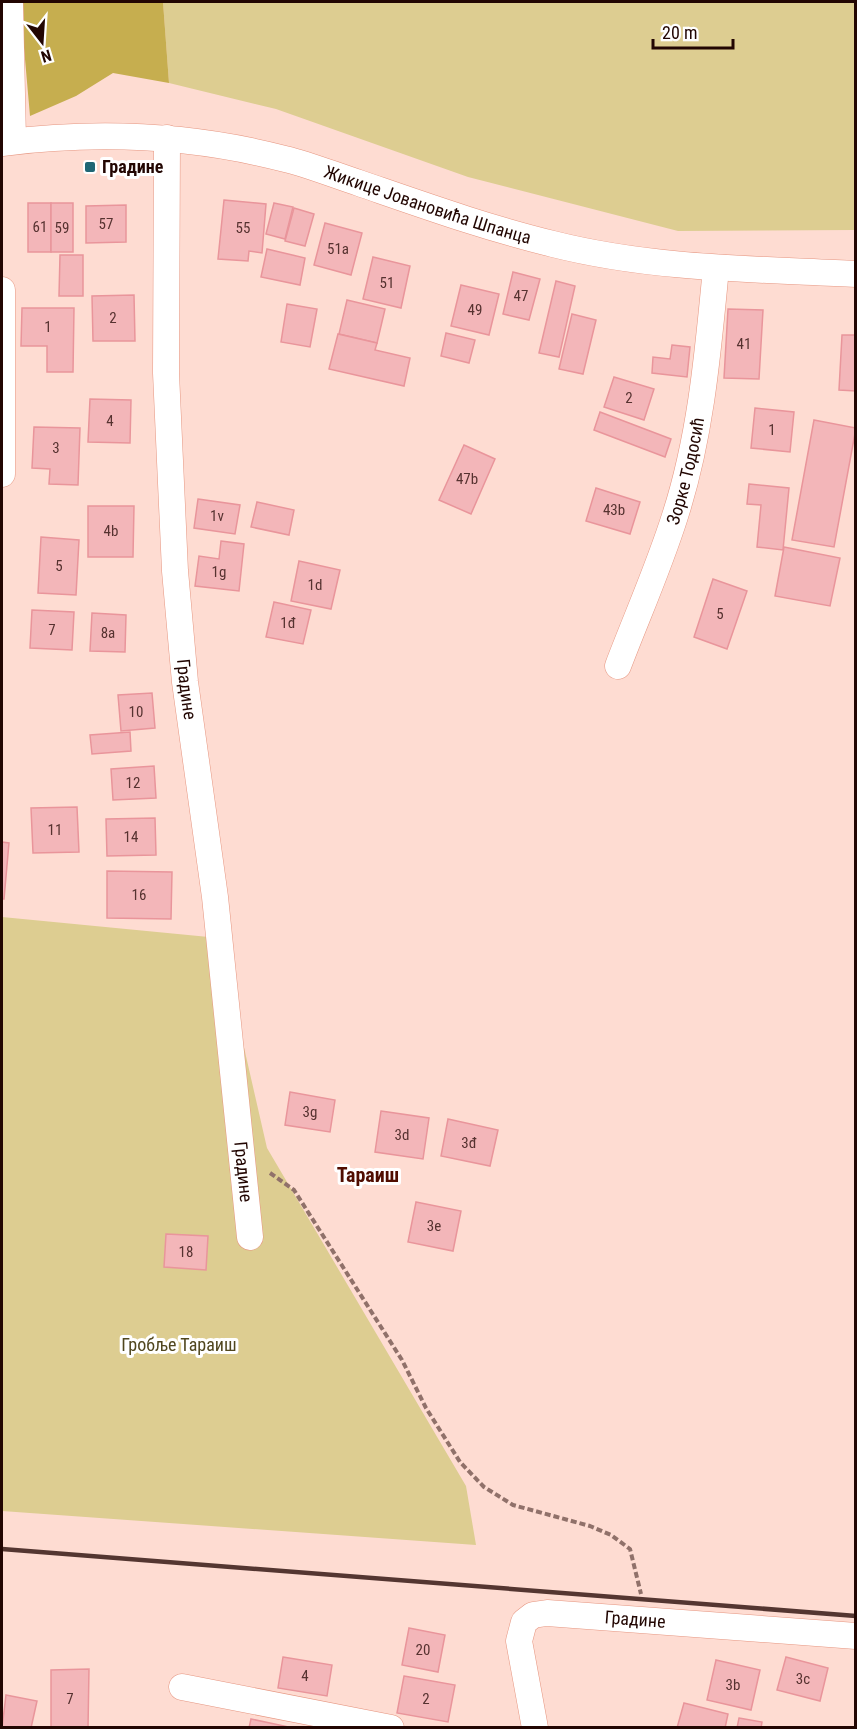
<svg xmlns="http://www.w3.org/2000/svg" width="857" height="1729" font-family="'Roboto Condensed',sans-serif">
  <rect width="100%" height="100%" fill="#fedcd2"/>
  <g fill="#ddcd91">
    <polygon points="163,2 855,2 855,230 678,231 468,177 276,109 169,83"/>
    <polygon points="2,917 219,938 267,1148 466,1486 476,1545 2,1511"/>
  </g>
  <polygon fill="#c6ae4f" points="20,2 163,2 169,83 113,73 76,96 30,116"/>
  <g fill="#f3b6b9" stroke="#e9959b" stroke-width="1.5">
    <polygon points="224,200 266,204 262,253 249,251 248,261 218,259"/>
    <rect x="28" y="203" width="23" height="49"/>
    <rect x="51" y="203" width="22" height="49"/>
    <polygon points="274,203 293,207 285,239 266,234"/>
    <polygon points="126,205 126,242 86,243 86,206"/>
    <polygon points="294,208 314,214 305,246 285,241"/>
    <polygon points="325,223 362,233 351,275 314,265"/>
    <polygon points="267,249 305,258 300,285 261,277"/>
    <polygon points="60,255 83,255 83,296 59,296"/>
    <polygon points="373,257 410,266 401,308 363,299"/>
    <polygon points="513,272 540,279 529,320 503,314"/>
    <polygon points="556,281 575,286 559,357 539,353"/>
    <polygon points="461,285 499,294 489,335 451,326"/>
    <polygon points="134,295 135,341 93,341 92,296"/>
    <polygon points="347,300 385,309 377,343 339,334"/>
    <polygon points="287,304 317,309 310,347 281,342"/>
    <polygon points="22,308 74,308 73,372 47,372 47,346 21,346"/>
    <polygon points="728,309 763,310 759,379 724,378"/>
    <polygon points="572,314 596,320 583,374 559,369"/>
    <polygon points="446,333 475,340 469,363 441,356"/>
    <polygon points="338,334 377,343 375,350 410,358 404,386 329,369"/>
    <polygon points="842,335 856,335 856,391 839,390"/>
    <polygon points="672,345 690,347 687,377 652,373 653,357 670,359"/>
    <polygon points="614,377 654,389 644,420 604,407"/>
    <polygon points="90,399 131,400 130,443 88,442"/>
    <polygon points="755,408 794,412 790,452 751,448"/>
    <polygon points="600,412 671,439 665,457 594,430"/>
    <polygon points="814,420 856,428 834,547 792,540"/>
    <polygon points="34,427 80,428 78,485 49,484 50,469 32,468"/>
    <polygon points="464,445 495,459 471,514 439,500"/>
    <polygon points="749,484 789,488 783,550 757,547 761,505 747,504"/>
    <polygon points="596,488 640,502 630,534 586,521"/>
    <polygon points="198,499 240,505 235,534 194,528"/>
    <polygon points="257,502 294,510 289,535 251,527"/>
    <polygon points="88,506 134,506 133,557 88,557"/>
    <polygon points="41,537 79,540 76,595 38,593"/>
    <polygon points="221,541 244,544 239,591 195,586 199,556 219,559"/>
    <polygon points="784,547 840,558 830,606 775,596"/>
    <polygon points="299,561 340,570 331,609 291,601"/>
    <polygon points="713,579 747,591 727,649 694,637"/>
    <polygon points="274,602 311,610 303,644 266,637"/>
    <polygon points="32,610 74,612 72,650 30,648"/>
    <polygon points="92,613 126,615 125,652 90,651"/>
    <polygon points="152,693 155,728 121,731 118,695"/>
    <polygon points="130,732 131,751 92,754 90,735"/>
    <polygon points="154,766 156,798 113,800 111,769"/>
    <polygon points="77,807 79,852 33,853 31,808"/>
    <polygon points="155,818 156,855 107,856 106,819"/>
    <polygon points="2,842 9,843 4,899 2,899"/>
    <polygon points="107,871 172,872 171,919 107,918"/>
    <polygon points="290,1092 335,1100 330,1132 285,1125"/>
    <polygon points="381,1111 429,1118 423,1159 375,1152"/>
    <polygon points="448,1119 498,1130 490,1166 441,1156"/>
    <polygon points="416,1202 461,1211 453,1251 408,1242"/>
    <polygon points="166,1234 208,1236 206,1270 164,1267"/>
    <polygon points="409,1628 445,1635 438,1672 402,1665"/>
    <polygon points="283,1657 332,1665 327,1696 278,1688"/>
    <polygon points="786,1657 828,1668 820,1701 777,1690"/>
    <polygon points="716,1660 760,1670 751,1710 707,1700"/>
    <polygon points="89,1669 88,1728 51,1728 51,1670"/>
    <polygon points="404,1676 455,1685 448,1722 397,1713"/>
    <polygon points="6,1695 37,1701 31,1728 2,1728"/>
    <polygon points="684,1703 728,1714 725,1728 677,1728"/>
    <polygon points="739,1718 762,1722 761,1728 737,1728"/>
    <polygon points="251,1719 289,1727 289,1728 249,1728"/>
  </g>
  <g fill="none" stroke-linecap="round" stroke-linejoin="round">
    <defs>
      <g id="minor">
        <polyline points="10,2 13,141"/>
        <path id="s1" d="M167,138L166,373L175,571L185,682L215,897L250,1237"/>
        <path id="s2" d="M2,143C96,131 193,135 285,159C310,165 334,175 359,183C423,205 487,228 553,244C652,269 754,269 856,274"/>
        <polyline points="2,290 2,474"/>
        <path id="s3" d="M618,666C637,616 659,567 675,516C701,436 708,351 716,268"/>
        <polyline points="182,1687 391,1728"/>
        <path id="s4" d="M535,1728L519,1641L524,1622L533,1615L547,1613L856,1636"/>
      </g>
    </defs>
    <use href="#minor" stroke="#e69681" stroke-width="27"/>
    <polyline stroke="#90716a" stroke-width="4" stroke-dasharray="6 3" stroke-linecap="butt" points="270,1173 294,1190 402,1360 426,1408 460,1462 484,1487 513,1505 590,1526 611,1535 630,1549 641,1594"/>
    <use href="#minor" stroke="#fff" stroke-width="26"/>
    <polyline stroke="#543631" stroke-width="4.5" points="2,1549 856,1616"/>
  </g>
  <rect fill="#1f6675" stroke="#fff" stroke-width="2" x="84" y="161" width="12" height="12" rx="3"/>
  <g text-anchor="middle" stroke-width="6" stroke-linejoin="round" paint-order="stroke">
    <g font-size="15" fill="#563230">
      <text x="106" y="229">57</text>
      <text x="40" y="232">61</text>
      <text x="62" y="233">59</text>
      <text x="243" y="233">55</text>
      <text x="338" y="254">51a</text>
      <text x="387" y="288">51</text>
      <text x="521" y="301">47</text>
      <text x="475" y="315">49</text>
      <text x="113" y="323">2</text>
      <text x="48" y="332">1</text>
      <text x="744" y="349">41</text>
      <text x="629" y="403">2</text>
      <text x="110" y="426">4</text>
      <text x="772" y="435">1</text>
      <text x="56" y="453">3</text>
      <text x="467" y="484">47b</text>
      <text x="614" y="515">43b</text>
      <text x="217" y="521">1v</text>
      <text x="111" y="536">4b</text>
      <text x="59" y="571">5</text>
      <text x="219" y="577">1g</text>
      <text x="315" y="590">1d</text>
      <text x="720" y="619">5</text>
      <text x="288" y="628">1đ</text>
      <text x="52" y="635">7</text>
      <text x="108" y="638">8a</text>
      <text x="136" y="717">10</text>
      <text x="133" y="788">12</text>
      <text x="55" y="835">11</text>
      <text x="131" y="842">14</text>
      <text x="139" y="900">16</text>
      <text x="310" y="1117">3g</text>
      <text x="402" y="1140">3d</text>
      <text x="469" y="1148">3đ</text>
      <text x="434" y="1231">3e</text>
      <text x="186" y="1257">18</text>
      <text x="423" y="1655">20</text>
      <text x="305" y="1681">4</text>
      <text x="803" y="1684">3c</text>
      <text x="733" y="1690">3b</text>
      <text x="70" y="1704">7</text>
      <text x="426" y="1704">2</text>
    </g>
    <g font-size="18" font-weight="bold" fill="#220602" stroke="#fff" text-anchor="start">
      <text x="102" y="173">Градине</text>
    </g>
    <g font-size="18" fill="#220602" stroke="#fff">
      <text dy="6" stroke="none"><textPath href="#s2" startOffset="435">Жикице Јовановића Шпанца</textPath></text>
      <text dy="6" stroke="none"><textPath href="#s3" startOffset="207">Зорке Тодосић</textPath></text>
      <text dy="6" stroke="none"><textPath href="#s1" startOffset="552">Градине</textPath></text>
      <text dy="6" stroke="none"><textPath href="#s1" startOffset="1038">Градине</textPath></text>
      <text dy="6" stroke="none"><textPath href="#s4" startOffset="222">Градине</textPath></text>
    </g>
    <g font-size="18" fill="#50461e" stroke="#fff">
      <text x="179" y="1351">Гробље Тараиш</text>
    </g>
    <g font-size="20" font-weight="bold" fill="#500d00" stroke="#fff">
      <text x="368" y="1182">Тараиш</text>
    </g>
  </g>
  <rect width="857" height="1729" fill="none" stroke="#220602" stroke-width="6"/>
  <g transform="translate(42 42) rotate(163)" stroke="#ffffff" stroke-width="4.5" paint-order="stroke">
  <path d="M0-4.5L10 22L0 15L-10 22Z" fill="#220602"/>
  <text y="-9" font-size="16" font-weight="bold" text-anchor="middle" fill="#220602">N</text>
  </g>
  <path d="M653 39v9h80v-9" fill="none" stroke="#220602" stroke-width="3"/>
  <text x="662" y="39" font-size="18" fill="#220602" stroke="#ffffff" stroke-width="4.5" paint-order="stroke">20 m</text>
</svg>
